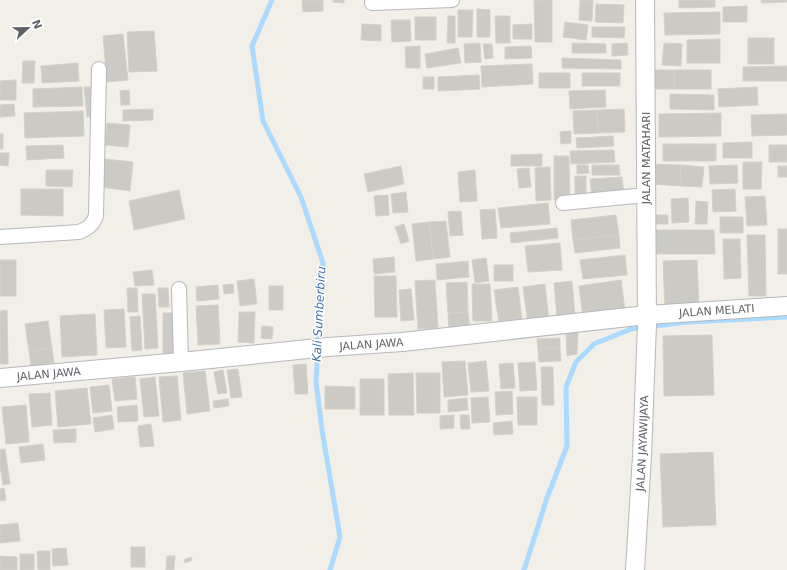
<svg xmlns="http://www.w3.org/2000/svg" width="787" height="570" font-family="'DejaVu Sans',sans-serif">
  <rect width="100%" height="100%" fill="#f1efe8"/>
  <g fill="none" stroke-linecap="round" stroke-linejoin="round">
    <g stroke="#aadaff" stroke-width="5">
      <polyline points="272,0 252,46 263,121 301,197 323,263 316,382 322,430 340,537 330,570"/>
      <polyline points="524,570 547,498 567,446 566,387 576,362 594,344 631,329 687,322 787,317"/>
    </g>
  </g>
  <g fill="#cccac5" stroke="#d6d1c6">
    <polygon points="302,0 323,0 323,11 303,12"/>
    <polygon points="333,0 344,0 344,3 333,2"/>
    <polygon points="534,0 552,0 552,42 535,42"/>
    <polygon points="580,0 593,0 592,21 579,20"/>
    <polygon points="679,0 715,0 715,7 679,8"/>
    <polygon points="761,0 787,0 787,2 762,3"/>
    <polygon points="596,4 624,5 623,23 595,22"/>
    <polygon points="747,6 747,22 723,22 723,7"/>
    <polygon points="477,9 490,10 490,37 477,37"/>
    <polygon points="458,10 473,10 472,37 458,37"/>
    <polygon points="720,12 720,34 665,35 664,13"/>
    <polygon points="448,16 455,16 455,43 447,43"/>
    <polygon points="495,16 510,16 510,43 496,43"/>
    <rect x="415" y="17" width="21" height="23"/>
    <polygon points="391,20 410,20 411,41 392,42"/>
    <polygon points="565,22 588,25 586,40 563,37"/>
    <polygon points="362,24 381,25 381,41 361,40"/>
    <polygon points="532,24 532,39 513,39 513,25"/>
    <polygon points="592,27 625,27 624,38 592,37"/>
    <polygon points="154,31 157,71 129,72 127,32"/>
    <polygon points="123,34 128,80 107,82 103,36"/>
    <rect x="748" y="38" width="26" height="26"/>
    <polygon points="720,39 720,63 687,63 687,40"/>
    <polygon points="480,43 481,62 465,63 464,44"/>
    <polygon points="572,43 606,44 606,53 572,53"/>
    <polygon points="627,43 628,55 612,56 612,44"/>
    <polygon points="664,43 682,44 681,66 662,65"/>
    <polygon points="483,44 492,44 493,58 485,59"/>
    <polygon points="420,46 420,68 406,68 405,47"/>
    <polygon points="531,46 532,58 505,59 505,47"/>
    <polygon points="458,48 461,63 427,68 425,54"/>
    <polygon points="562,58 621,60 621,69 562,68"/>
    <polygon points="23,61 35,61 34,83 22,83"/>
    <polygon points="78,63 79,81 42,83 41,66"/>
    <polygon points="532,64 533,84 482,87 481,66"/>
    <polygon points="787,66 787,81 743,81 743,67"/>
    <polygon points="652,70 674,70 674,89 653,89"/>
    <rect x="674" y="70" width="37" height="19"/>
    <rect x="539" y="73" width="31" height="15"/>
    <rect x="582" y="73" width="38" height="13"/>
    <polygon points="479,75 480,89 438,91 438,77"/>
    <rect x="423" y="77" width="11" height="12"/>
    <polygon points="16,80 16,100 0,100 0,81"/>
    <polygon points="82,87 83,106 33,107 33,89"/>
    <polygon points="84,87 92,87 95,116 87,117"/>
    <polygon points="757,87 758,105 719,107 718,89"/>
    <polygon points="129,90 130,105 121,105 120,91"/>
    <polygon points="605,90 606,107 570,109 569,91"/>
    <polygon points="670,94 714,95 714,110 670,109"/>
    <polygon points="14,104 15,116 0,117 0,105"/>
    <polygon points="153,109 153,120 123,121 123,110"/>
    <polygon points="624,109 625,132 598,133 597,110"/>
    <polygon points="597,110 598,133 574,134 573,111"/>
    <polygon points="83,111 84,136 25,138 24,113"/>
    <polygon points="721,113 721,136 659,137 659,114"/>
    <polygon points="787,114 787,135 752,136 751,115"/>
    <polygon points="107,123 130,125 128,147 105,145"/>
    <polygon points="571,131 571,143 561,144 560,132"/>
    <rect x="0" y="134" width="3" height="15"/>
    <polygon points="613,136 614,146 577,148 576,138"/>
    <polygon points="752,142 752,158 723,158 723,143"/>
    <rect x="663" y="144" width="53" height="17"/>
    <polygon points="63,145 64,158 27,160 26,146"/>
    <rect x="769" y="145" width="18" height="17"/>
    <polygon points="614,150 615,162 571,164 570,151"/>
    <polygon points="0,153 9,153 8,166 0,165"/>
    <polygon points="542,154 542,166 511,166 511,155"/>
    <polygon points="554,156 569,156 570,200 554,200"/>
    <polygon points="105,159 133,162 130,191 101,187"/>
    <polygon points="743,162 762,162 761,189 743,189"/>
    <polygon points="653,164 681,165 680,186 652,184"/>
    <polygon points="577,165 588,165 589,173 577,174"/>
    <polygon points="592,165 619,165 620,175 592,175"/>
    <polygon points="681,165 704,167 702,187 680,186"/>
    <polygon points="737,165 738,183 710,184 709,166"/>
    <polygon points="401,166 404,184 368,192 364,174"/>
    <rect x="778" y="166" width="9" height="11"/>
    <polygon points="550,167 551,200 536,201 535,168"/>
    <polygon points="529,168 531,187 519,188 517,169"/>
    <polygon points="46,170 73,170 72,187 46,186"/>
    <polygon points="475,170 477,201 460,202 458,172"/>
    <rect x="575" y="176" width="11" height="21"/>
    <polygon points="622,177 624,195 592,197 590,179"/>
    <polygon points="21,189 63,189 63,216 21,215"/>
    <polygon points="735,189 736,211 713,212 712,190"/>
    <polygon points="179,190 185,219 134,230 129,201"/>
    <polygon points="406,192 408,212 393,213 391,194"/>
    <polygon points="388,195 389,215 376,216 374,196"/>
    <polygon points="765,196 767,225 747,226 745,197"/>
    <polygon points="688,198 689,222 672,223 671,199"/>
    <polygon points="696,201 708,202 707,224 695,224"/>
    <polygon points="548,203 550,224 501,228 498,208"/>
    <polygon points="495,209 497,238 482,239 480,210"/>
    <polygon points="461,211 463,235 450,236 448,212"/>
    <polygon points="616,215 619,235 573,240 571,220"/>
    <polygon points="655,215 668,215 668,224 654,224"/>
    <rect x="720" y="217" width="23" height="16"/>
    <polygon points="446,221 450,257 433,259 429,222"/>
    <polygon points="429,222 433,259 416,261 412,224"/>
    <polygon points="404,224 409,241 401,244 395,227"/>
    <polygon points="557,228 558,238 511,243 510,233"/>
    <rect x="778" y="229" width="9" height="45"/>
    <polygon points="655,230 714,230 715,254 655,254"/>
    <polygon points="619,235 620,248 575,253 573,240"/>
    <polygon points="747,235 765,235 766,296 749,296"/>
    <polygon points="723,239 740,239 741,278 724,279"/>
    <polygon points="560,243 562,270 528,272 525,246"/>
    <polygon points="625,255 627,275 583,279 580,260"/>
    <polygon points="394,257 395,272 374,274 373,259"/>
    <polygon points="486,258 489,281 475,283 472,260"/>
    <rect x="0" y="260" width="16" height="36"/>
    <polygon points="697,260 699,307 665,308 663,261"/>
    <polygon points="468,261 469,277 437,280 436,264"/>
    <rect x="494" y="265" width="19" height="16"/>
    <polygon points="152,270 154,285 135,286 133,272"/>
    <polygon points="374,276 396,276 397,317 375,317"/>
    <polygon points="254,279 257,304 240,306 237,281"/>
    <polygon points="435,280 438,328 418,329 415,281"/>
    <polygon points="621,280 625,311 583,317 579,286"/>
    <polygon points="572,281 575,315 557,317 554,283"/>
    <polygon points="467,282 468,312 448,313 446,283"/>
    <polygon points="233,284 234,293 224,294 223,285"/>
    <polygon points="472,284 490,284 492,321 473,321"/>
    <polygon points="545,284 549,321 528,323 523,287"/>
    <polygon points="218,285 219,299 197,301 196,287"/>
    <rect x="269" y="286" width="14" height="24"/>
    <polygon points="518,287 522,320 499,323 494,290"/>
    <polygon points="127,288 137,288 138,312 128,312"/>
    <polygon points="158,288 168,288 169,307 159,307"/>
    <polygon points="411,289 414,320 401,321 399,290"/>
    <polygon points="142,294 155,294 158,348 145,349"/>
    <polygon points="218,305 220,344 198,345 196,306"/>
    <polygon points="124,309 126,347 106,348 104,310"/>
    <polygon points="7,310 8,364 0,364 0,311"/>
    <polygon points="239,312 255,312 254,343 238,342"/>
    <polygon points="468,312 470,330 449,331 448,313"/>
    <polygon points="163,313 174,313 175,354 163,354"/>
    <polygon points="95,314 97,355 62,357 60,316"/>
    <polygon points="140,316 142,350 132,351 130,317"/>
    <polygon points="48,321 52,348 29,351 25,324"/>
    <polygon points="262,326 273,327 272,339 261,338"/>
    <polygon points="566,332 578,332 577,354 567,356"/>
    <polygon points="712,335 714,395 664,396 663,336"/>
    <polygon points="560,338 560,348 538,349 537,339"/>
    <polygon points="52,348 54,363 31,366 29,351"/>
    <polygon points="560,348 561,361 539,362 538,349"/>
    <polygon points="465,361 468,395 444,397 442,362"/>
    <polygon points="486,361 489,391 471,392 468,363"/>
    <polygon points="535,362 537,390 520,391 518,363"/>
    <polygon points="513,363 515,388 501,389 499,364"/>
    <polygon points="306,364 308,394 295,394 293,365"/>
    <polygon points="541,367 553,367 554,405 542,405"/>
    <polygon points="238,369 242,397 231,398 227,370"/>
    <polygon points="223,370 227,393 218,394 214,372"/>
    <polygon points="205,371 210,411 187,414 183,373"/>
    <polygon points="413,373 414,415 389,415 388,374"/>
    <polygon points="416,373 440,373 440,413 417,413"/>
    <polygon points="177,376 181,420 163,422 159,377"/>
    <polygon points="135,377 137,399 115,401 112,379"/>
    <polygon points="155,377 159,416 144,417 140,379"/>
    <rect x="360" y="379" width="24" height="36"/>
    <polygon points="109,385 112,411 93,413 90,387"/>
    <polygon points="325,386 355,387 355,409 325,409"/>
    <polygon points="87,388 91,424 58,427 55,391"/>
    <polygon points="512,391 513,414 496,415 495,392"/>
    <polygon points="50,393 52,425 32,427 29,394"/>
    <polygon points="488,397 490,422 472,423 471,398"/>
    <polygon points="517,397 537,397 537,425 518,425"/>
    <polygon points="467,398 468,410 448,412 448,400"/>
    <polygon points="228,399 229,406 214,408 213,401"/>
    <polygon points="26,405 29,442 6,444 2,407"/>
    <polygon points="137,405 138,421 118,422 117,407"/>
    <polygon points="112,415 114,429 95,432 93,418"/>
    <polygon points="454,415 454,428 440,429 440,416"/>
    <polygon points="460,415 469,415 470,429 461,429"/>
    <polygon points="512,421 513,434 494,435 493,423"/>
    <polygon points="151,424 154,446 140,447 138,426"/>
    <polygon points="76,429 76,442 54,443 53,430"/>
    <polygon points="43,444 45,460 21,463 19,447"/>
    <polygon points="5,449 10,484 3,485 0,466 0,450"/>
    <polygon points="713,452 716,525 663,527 660,454"/>
    <polygon points="4,488 6,500 0,501 0,489"/>
    <polygon points="18,523 20,541 0,543 0,525"/>
    <rect x="131" y="547" width="14" height="20"/>
    <polygon points="66,548 68,565 53,566 52,549"/>
    <polygon points="37,551 50,551 50,570 38,570"/>
    <rect x="20" y="554" width="14" height="16"/>
    <polygon points="0,556 17,557 17,570 0,570"/>
    <polygon points="167,556 175,556 174,570 166,570"/>
    <polygon points="191,557 192,560 185,563 184,560"/>
  </g>
  <g fill="none" stroke-linecap="round" stroke-linejoin="round">
    <defs>
      <g id="minor">
        <polyline points="372,3 452,0"/>
        <polyline points="563,203 646,195"/>
        <path d="M0,237L79,232C88,228 92,226 96,216L99,69"/>
        <polyline points="179,289 181,362"/>
      </g>
      <g id="tertiary">
        <path id="s1" d="M0,378L181,362L328,347L402,342L647,315L787,306"/>
        <path id="s2" d="M635,570L642,456L647,324L645,0"/>
      </g>
    </defs>
    <use href="#minor" stroke="#b5b8bc" stroke-width="16"/>
    <use href="#tertiary" stroke="#b5b8bc" stroke-width="20"/>
    <use href="#minor" stroke="#fff" stroke-width="14"/>
    <use href="#tertiary" stroke="#fff" stroke-width="18"/>
  </g>
  <g text-anchor="middle" stroke-width="3" stroke-linejoin="round" paint-order="stroke">
    <g font-size="11" fill="#5f6368" stroke="#fff">
      <text transform="translate(646 158) rotate(-90)" y="4">JALAN MATAHARI</text>
      <text dy="4" stroke="none"><textPath href="#s1" startOffset="720">JALAN MELATI</textPath></text>
      <text dy="4" stroke="none"><textPath href="#s1" startOffset="373">JALAN JAWA</textPath></text>
      <text dy="4" stroke="none"><textPath href="#s1" startOffset="49">JALAN JAWA</textPath></text>
      <text dy="4" stroke="none"><textPath href="#s2" startOffset="127">JALAN JAYAWIJAYA</textPath></text>
    </g>
    <g font-size="12" font-style="italic" fill="#4174aa" stroke="#fff">
      <text transform="translate(319 314) rotate(-87)" y="4">Kali Sumberbiru</text>
    </g>
  </g>
  <g transform="translate(28 28) rotate(68)" stroke="#ffffff" stroke-width="3" paint-order="stroke">
  <path d="M0-3L7 15L0 10L-7 15Z" fill="#5f6368"/>
  <text y="-6" font-size="11" font-weight="bold" text-anchor="middle" fill="#5f6368">N</text>
  </g>
</svg>
